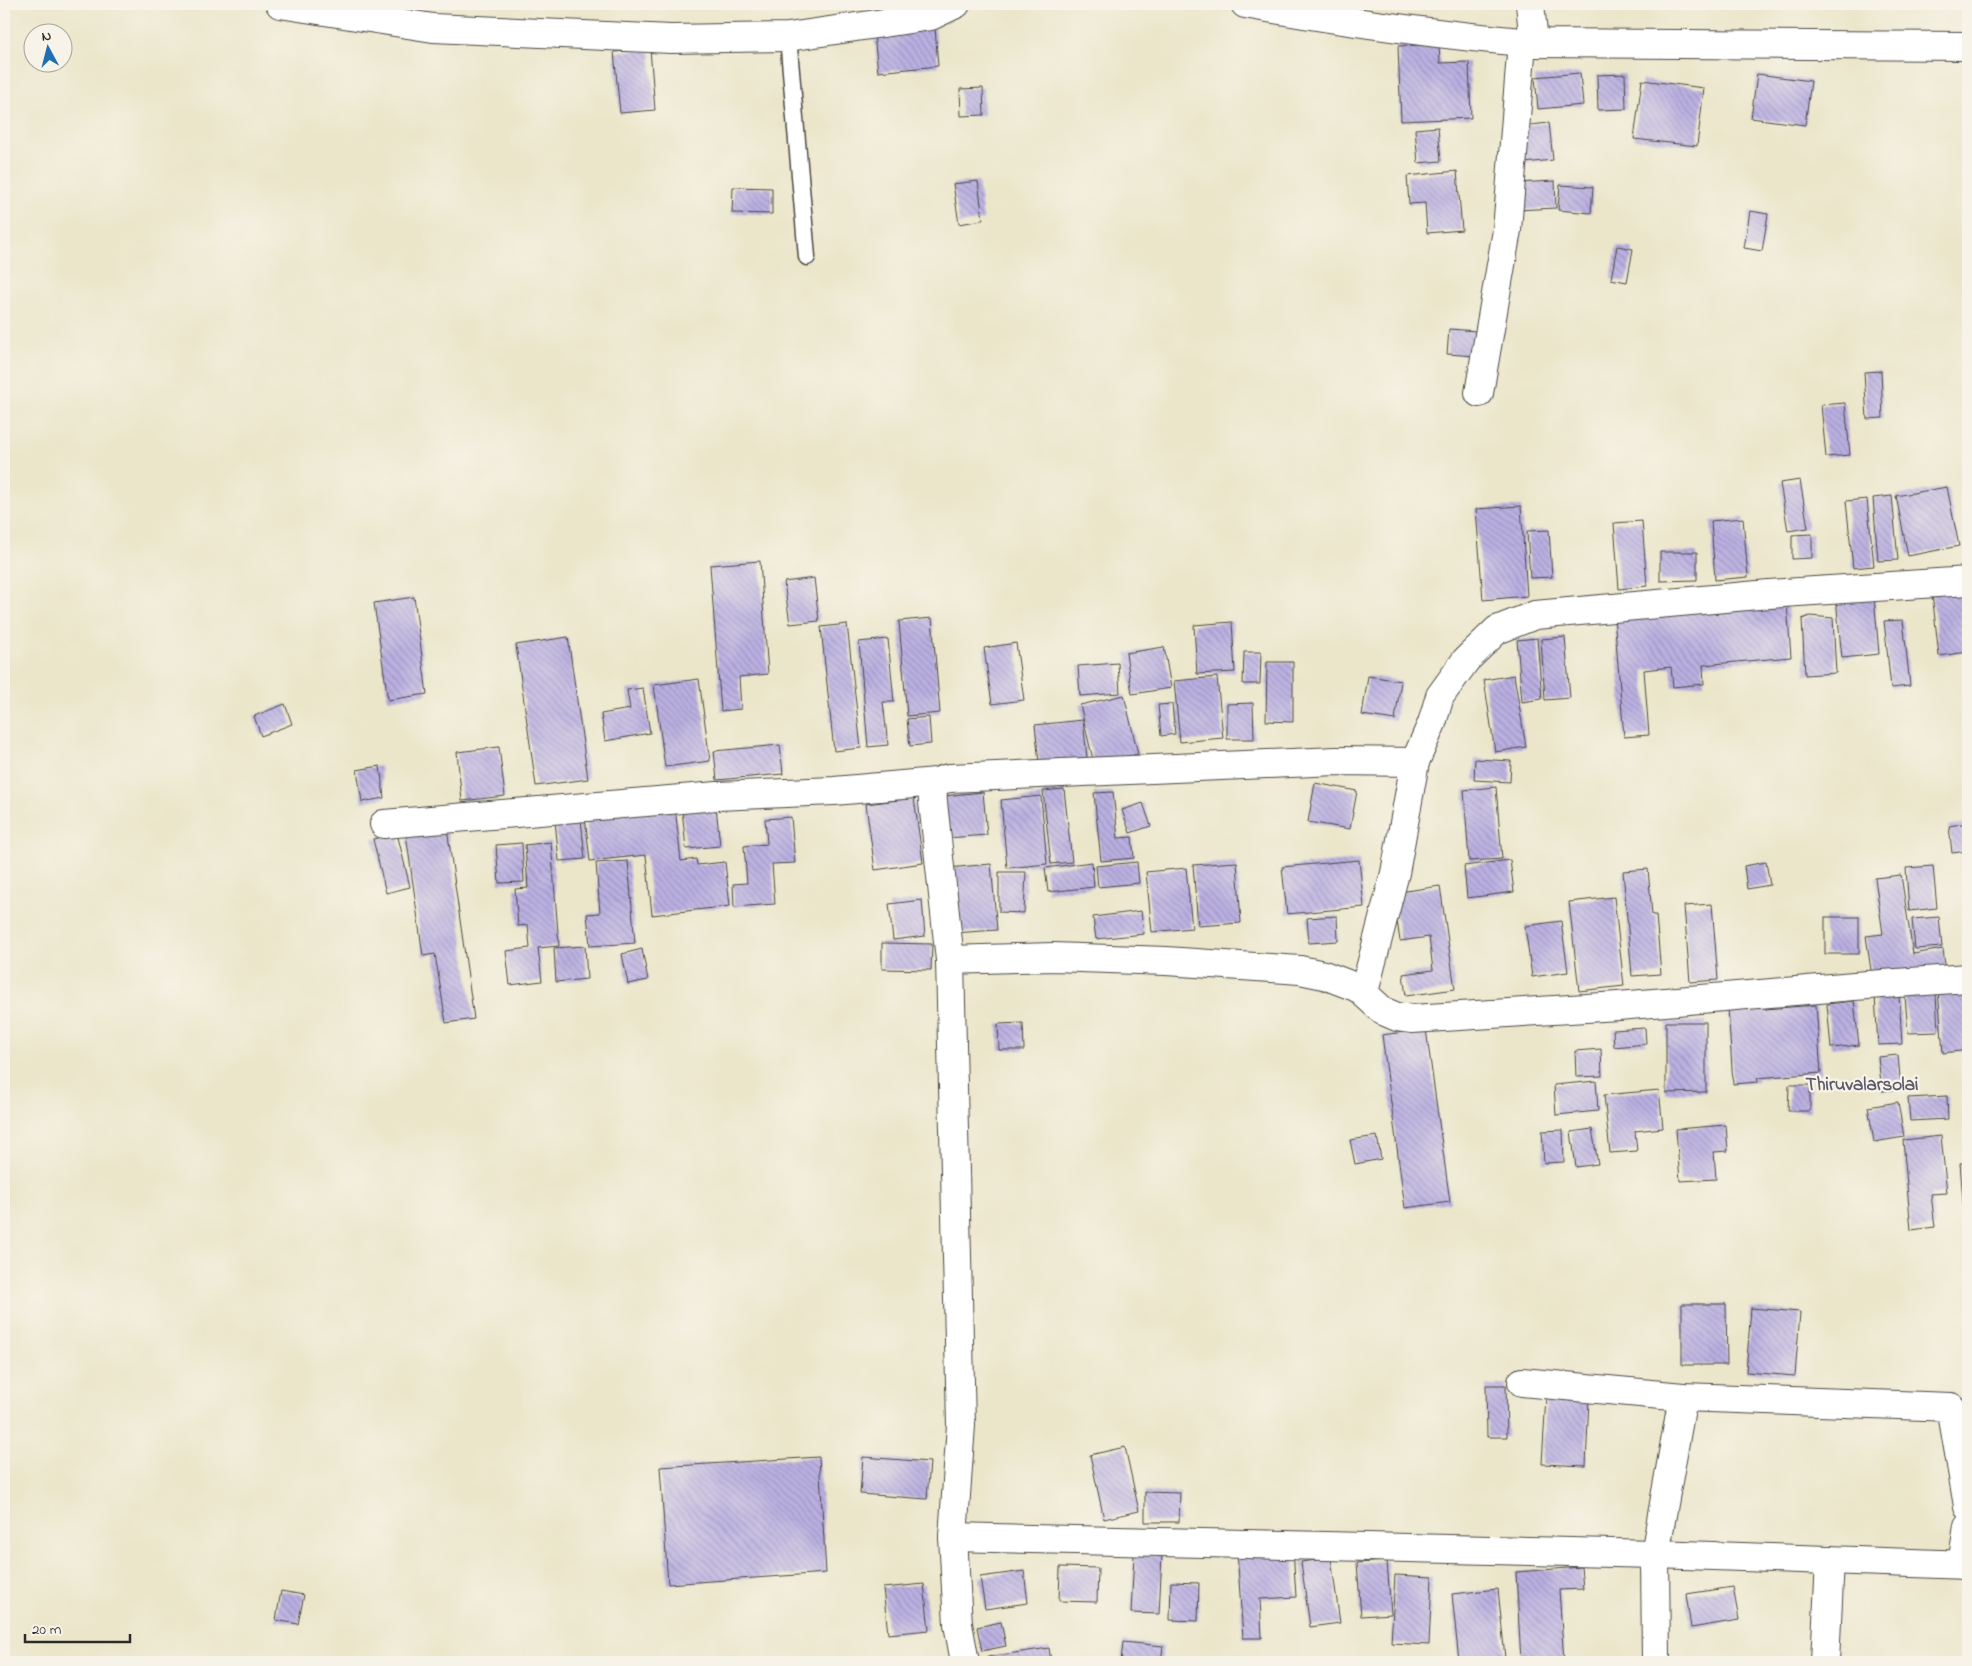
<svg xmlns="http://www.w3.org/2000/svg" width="1972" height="1666" font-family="'Indie Flower',sans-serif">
  <defs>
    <pattern id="building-back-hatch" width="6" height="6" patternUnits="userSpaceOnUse" patternTransform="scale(1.25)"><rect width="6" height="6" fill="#bbb1e3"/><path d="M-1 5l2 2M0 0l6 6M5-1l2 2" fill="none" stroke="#9890b8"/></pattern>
  </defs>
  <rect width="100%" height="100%" fill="#f7f3e8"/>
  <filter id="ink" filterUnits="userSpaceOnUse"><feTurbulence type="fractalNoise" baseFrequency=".02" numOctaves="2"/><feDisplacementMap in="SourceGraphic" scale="10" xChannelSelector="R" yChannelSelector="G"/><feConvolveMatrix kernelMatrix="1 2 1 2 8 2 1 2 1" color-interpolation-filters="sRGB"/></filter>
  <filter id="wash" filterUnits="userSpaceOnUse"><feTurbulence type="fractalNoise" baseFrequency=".0096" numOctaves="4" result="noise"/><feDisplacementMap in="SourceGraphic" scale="20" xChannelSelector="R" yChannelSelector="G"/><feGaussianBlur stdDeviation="1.12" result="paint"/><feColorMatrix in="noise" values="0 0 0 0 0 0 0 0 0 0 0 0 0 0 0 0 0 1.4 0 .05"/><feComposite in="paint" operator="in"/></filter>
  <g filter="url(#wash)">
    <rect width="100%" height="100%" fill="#ebe6ca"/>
    <g id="blocks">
      <g fill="url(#building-back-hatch)">
        <polygon points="1587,4 1609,4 1609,5 1587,7"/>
        <polygon points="935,28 938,66 878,72 874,34"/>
        <polygon points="1439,44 1440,63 1469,62 1471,118 1401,121 1398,46"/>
        <polygon points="650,49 655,110 620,113 614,52"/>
        <polygon points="1580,73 1583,105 1538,109 1535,77"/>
        <polygon points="1625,74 1626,109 1598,110 1597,75"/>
        <polygon points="1757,74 1811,81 1805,125 1751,118"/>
        <polygon points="1642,80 1704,88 1697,146 1634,139"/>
        <polygon points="983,88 984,115 961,116 960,89"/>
        <polygon points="1549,123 1553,160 1524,163 1521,126"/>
        <polygon points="1438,127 1441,161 1418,163 1415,129"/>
        <polygon points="1457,171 1462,230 1427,233 1425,203 1409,204 1407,176"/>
        <polygon points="978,181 983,220 959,224 953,184"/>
        <polygon points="1555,181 1556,208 1517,210 1516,183"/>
        <polygon points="1560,185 1593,187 1591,213 1558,210"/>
        <polygon points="733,187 772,188 772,214 732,213"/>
        <polygon points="1750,211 1768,214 1762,251 1744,248"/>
        <polygon points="1617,246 1633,249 1627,282 1611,279"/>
        <polygon points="1449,329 1477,331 1476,356 1447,354"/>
        <polygon points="1881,371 1883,418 1867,419 1864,372"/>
        <polygon points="1845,403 1850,455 1826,457 1821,405"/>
        <polygon points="1800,480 1808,528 1788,531 1780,483"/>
        <polygon points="1947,487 1959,546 1908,556 1896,496"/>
        <polygon points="1892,496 1898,560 1878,561 1873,498"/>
        <polygon points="1867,499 1874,566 1853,568 1846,501"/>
        <polygon points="1521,506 1527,596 1483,600 1476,509"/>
        <polygon points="1743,518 1748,577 1715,580 1711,521"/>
        <polygon points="1642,521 1647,586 1619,589 1614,523"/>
        <polygon points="1549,530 1552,577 1530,578 1527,531"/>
        <polygon points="1812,534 1812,558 1792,559 1792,535"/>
        <polygon points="1660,552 1697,552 1697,580 1660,581"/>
        <polygon points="760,561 768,674 739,677 741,709 721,711 710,565"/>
        <polygon points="814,578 819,621 790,624 784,582"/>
        <polygon points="1966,589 1968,652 1939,656 1932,593"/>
        <polygon points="1874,595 1879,654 1842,658 1836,599"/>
        <polygon points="414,597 427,694 388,700 374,603"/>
        <polygon points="1787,603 1791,657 1703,665 1704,684 1673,687 1671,667 1644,670 1649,735 1624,737 1614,616"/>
        <polygon points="1810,616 1833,618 1836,673 1805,675 1802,619"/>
        <polygon points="932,618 940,713 907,716 899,621"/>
        <polygon points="1903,620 1910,686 1891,688 1884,621"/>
        <polygon points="1232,622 1235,672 1197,674 1194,625"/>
        <polygon points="847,624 861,748 834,751 821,627"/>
        <polygon points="568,637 588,779 536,786 516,645"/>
        <polygon points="1565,637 1570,698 1545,700 1541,639"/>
        <polygon points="1537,638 1542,699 1522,702 1517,640"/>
        <polygon points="888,639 894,702 883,702 888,745 868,747 859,642"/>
        <polygon points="1016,643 1024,700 992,704 984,648"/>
        <polygon points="1164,647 1171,688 1132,694 1126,653"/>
        <polygon points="1244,652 1261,652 1260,684 1243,684"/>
        <polygon points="1267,662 1293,662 1293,722 1266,721"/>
        <polygon points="1118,663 1120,693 1080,696 1078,666"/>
        <polygon points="1514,675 1526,747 1495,752 1484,680"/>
        <polygon points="1368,676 1401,681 1395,720 1362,715"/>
        <polygon points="1217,677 1223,738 1180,742 1174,681"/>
        <polygon points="699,679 710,761 665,767 654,685"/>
        <polygon points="643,688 650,733 605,741 601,714 630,709 627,690"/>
        <polygon points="1124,695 1138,754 1094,764 1080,705"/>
        <polygon points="1253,703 1254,739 1227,739 1227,704"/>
        <polygon points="285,704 292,724 261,736 254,716"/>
        <polygon points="1172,704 1175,734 1161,736 1158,705"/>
        <polygon points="929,717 931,744 910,746 907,719"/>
        <polygon points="1083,720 1088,767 1040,772 1035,725"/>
        <polygon points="780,745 783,774 717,780 714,751"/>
        <polygon points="499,747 505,796 462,801 457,752"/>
        <polygon points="1475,759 1511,761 1510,782 1474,780"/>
        <polygon points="380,766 384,798 362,802 357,770"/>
        <polygon points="1315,783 1357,791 1350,829 1308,822"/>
        <polygon points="1496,787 1502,859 1469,861 1464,790"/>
        <polygon points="1064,789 1072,862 1051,864 1043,791"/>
        <polygon points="983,792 987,835 947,838 943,796"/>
        <polygon points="1113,792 1118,838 1132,837 1134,858 1101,861 1094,793"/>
        <polygon points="1041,796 1047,864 1007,868 1001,800"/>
        <polygon points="914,798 923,863 875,870 866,804"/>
        <polygon points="1143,803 1151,826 1130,833 1122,810"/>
        <polygon points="716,806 720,846 686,849 682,809"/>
        <polygon points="675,807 681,861 696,859 697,865 725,862 730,906 652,915 646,855 590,861 585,817"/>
        <polygon points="791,817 795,863 772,864 775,904 734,907 733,884 747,883 744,846 767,844 765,819"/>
        <polygon points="581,819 585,859 559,861 555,821"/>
        <polygon points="1967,823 1968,851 1952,853 1949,826"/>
        <polygon points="447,828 474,1019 446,1023 435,954 423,956 406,834"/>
        <polygon points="397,833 410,887 386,893 373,839"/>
        <polygon points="551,842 559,946 538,948 542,981 510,985 506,951 530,948 528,925 518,926 515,889 528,888 525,845"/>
        <polygon points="522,843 524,882 499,883 496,845"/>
        <polygon points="1359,860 1364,907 1287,914 1282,867"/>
        <polygon points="1510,860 1514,892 1467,898 1464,866"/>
        <polygon points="628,861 635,943 590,946 587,914 600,913 596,863"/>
        <polygon points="1092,862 1094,887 1048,892 1045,868"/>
        <polygon points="1137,862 1139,883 1098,887 1096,866"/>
        <polygon points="1237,862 1241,923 1198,926 1193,865"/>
        <polygon points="1766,862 1770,885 1747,889 1744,866"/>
        <polygon points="991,864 997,930 954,933 948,868"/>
        <polygon points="1933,866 1937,908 1909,911 1906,868"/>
        <polygon points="1186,868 1192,928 1152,932 1146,872"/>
        <polygon points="1648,869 1652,915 1656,915 1661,974 1632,976 1623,871"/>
        <polygon points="999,872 1026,872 1024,913 999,912"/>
        <polygon points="1901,875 1913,954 1943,949 1945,965 1872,977 1866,936 1883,934 1875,878"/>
        <polygon points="1440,886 1455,989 1406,996 1403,974 1433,970 1429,937 1400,941 1393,893"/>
        <polygon points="1614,897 1624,986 1579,991 1569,902"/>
        <polygon points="922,900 925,936 893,940 889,904"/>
        <polygon points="1712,904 1718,980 1690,982 1684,906"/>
        <polygon points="1141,911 1144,934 1096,939 1093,917"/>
        <polygon points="1337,916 1338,941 1309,943 1307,918"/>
        <rect x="1825" y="917" width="34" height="37"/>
        <polygon points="1939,917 1942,947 1915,949 1912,919"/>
        <polygon points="1561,921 1568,972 1532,977 1525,926"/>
        <polygon points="882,943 932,944 931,970 882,969"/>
        <polygon points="585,946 587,979 556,982 554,948"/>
        <polygon points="642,949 648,980 628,984 622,954"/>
        <polygon points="1967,987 1968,1050 1943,1053 1938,989"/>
        <polygon points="1936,994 1938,1032 1908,1033 1905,996"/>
        <polygon points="1899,995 1902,1044 1878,1045 1875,996"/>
        <polygon points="1854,1001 1859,1045 1831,1048 1827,1004"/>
        <polygon points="1765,1004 1765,1009 1816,1005 1821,1073 1757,1078 1758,1082 1733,1084 1728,1007"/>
        <polygon points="1666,1022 1706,1022 1706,1092 1666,1093"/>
        <polygon points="1023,1023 1024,1050 999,1050 998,1024"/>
        <polygon points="1645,1028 1646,1044 1614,1047 1613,1030"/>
        <polygon points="1426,1029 1450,1202 1405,1208 1382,1035"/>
        <polygon points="1601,1049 1602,1076 1576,1077 1575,1051"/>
        <polygon points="1898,1055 1901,1089 1882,1091 1878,1057"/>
        <polygon points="1596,1081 1598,1111 1556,1115 1554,1085"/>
        <polygon points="1789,1085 1810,1085 1810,1111 1788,1111"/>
        <polygon points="1659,1090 1663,1128 1635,1131 1637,1151 1610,1153 1604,1095"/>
        <polygon points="1947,1096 1948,1119 1910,1121 1908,1098"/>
        <polygon points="1898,1102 1904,1137 1874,1142 1868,1107"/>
        <polygon points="1726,1125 1728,1151 1714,1152 1716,1179 1680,1181 1676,1129"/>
        <polygon points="1592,1129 1598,1164 1576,1167 1571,1132"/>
        <polygon points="1563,1130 1564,1162 1544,1163 1542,1131"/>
        <polygon points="1377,1136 1381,1159 1355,1164 1350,1140"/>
        <polygon points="1941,1136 1947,1193 1931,1194 1935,1227 1911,1230 1903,1140"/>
        <polygon points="1960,1163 1968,1163 1968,1213 1964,1213"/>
        <polygon points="1682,1304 1726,1304 1727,1365 1682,1365"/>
        <polygon points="1751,1308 1800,1312 1795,1376 1746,1372"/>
        <polygon points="1486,1385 1506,1385 1507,1437 1487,1437"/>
        <polygon points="1546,1396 1589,1398 1586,1466 1542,1464"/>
        <polygon points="1125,1447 1139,1511 1104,1519 1090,1455"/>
        <polygon points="819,1457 826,1573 668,1584 660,1467"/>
        <polygon points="863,1457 930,1462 927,1499 860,1494"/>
        <polygon points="1145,1492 1180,1493 1179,1522 1145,1522"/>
        <polygon points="1293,1548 1296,1597 1260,1599 1262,1638 1243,1638 1237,1551"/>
        <polygon points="1134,1554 1162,1555 1159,1614 1131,1613"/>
        <polygon points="1331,1558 1340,1623 1310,1627 1301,1562"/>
        <polygon points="1387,1561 1391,1614 1361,1616 1357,1563"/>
        <polygon points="1060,1567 1098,1568 1097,1602 1059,1601"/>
        <polygon points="1581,1567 1583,1589 1559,1590 1564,1661 1521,1662 1516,1572"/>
        <polygon points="1024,1571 1028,1603 985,1609 980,1577"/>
        <polygon points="1395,1575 1432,1577 1429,1645 1391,1643"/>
        <polygon points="1171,1582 1199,1583 1198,1621 1170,1620"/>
        <polygon points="924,1584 929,1630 888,1634 883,1588"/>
        <polygon points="1733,1587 1739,1620 1691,1628 1686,1594"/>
        <polygon points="1498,1589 1505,1658 1459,1662 1452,1594"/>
        <polygon points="281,1591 304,1595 298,1624 276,1620"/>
        <polygon points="1001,1622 1006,1646 982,1651 977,1627"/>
        <polygon points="1123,1642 1163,1646 1161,1662 1121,1662"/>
        <polygon points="1049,1648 1051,1662 987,1662 987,1657"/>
        <polygon points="1377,1658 1378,1662 1341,1662 1341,1661"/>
      </g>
    </g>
  </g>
  <g filter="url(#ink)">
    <use href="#blocks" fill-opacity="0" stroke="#484743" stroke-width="1"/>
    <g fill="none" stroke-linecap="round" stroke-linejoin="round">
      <defs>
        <polyline id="service" points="788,37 807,257"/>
        <g id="minor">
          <polyline points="280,4 433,28 671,39 788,37 931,16 956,4"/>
          <path d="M1245,4C1341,21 1437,35 1534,43L1968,46"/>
          <polyline points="1530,4 1534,43"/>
          <polyline points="1479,393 1507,230 1522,42"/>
          <polyline points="384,824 717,796 834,791 936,782"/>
          <polyline points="950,960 1053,957 1166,961 1300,970 1324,975 1358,988 1383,1011 1397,1017 1412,1019 1618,1006 1854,986 1968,978"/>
          <polyline points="1364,992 1395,873 1415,762"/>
          <polyline points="1522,1382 1683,1397 1951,1407 1968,1506"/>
          <polyline points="953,1537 1655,1554 1968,1565"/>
          <polyline points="1962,1565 1968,1526"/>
          <path d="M965,1662L958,1624L953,1537L961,1425L950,960L933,802C932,787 934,780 950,778L1336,761L1415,762L1432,723L1440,696L1466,660L1497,630L1535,615L1769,594L1968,581"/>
          <polyline points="1656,1662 1655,1554 1683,1397"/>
          <polyline points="1825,1662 1830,1560"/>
        </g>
      </defs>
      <use href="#service" stroke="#484743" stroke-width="19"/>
      <use href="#minor" stroke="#484743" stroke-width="30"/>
      <use href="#service" stroke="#fff" stroke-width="16"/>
      <use href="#minor" stroke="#fff" stroke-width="28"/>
    </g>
  </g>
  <g text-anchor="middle" stroke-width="4.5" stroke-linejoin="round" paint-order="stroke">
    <g font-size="19" font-weight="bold" fill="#5d5a6b" stroke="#f7f3e8">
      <text x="1862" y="1090">Thiruvalarsolai</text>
    </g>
  </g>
  <rect width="1972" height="1666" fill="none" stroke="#f7f3e8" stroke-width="20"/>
  <g transform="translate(48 48) rotate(353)"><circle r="24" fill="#f7f3e8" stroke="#a5a39c"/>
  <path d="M0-4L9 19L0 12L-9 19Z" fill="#1f6fb2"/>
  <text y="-8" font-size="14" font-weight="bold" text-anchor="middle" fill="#2b2b2b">N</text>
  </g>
  <path d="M25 1634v8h105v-8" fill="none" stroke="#2b2b2b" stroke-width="2.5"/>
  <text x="32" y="1634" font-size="15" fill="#2b2b2b" stroke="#f7f3e8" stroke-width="4" paint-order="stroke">20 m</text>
</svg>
